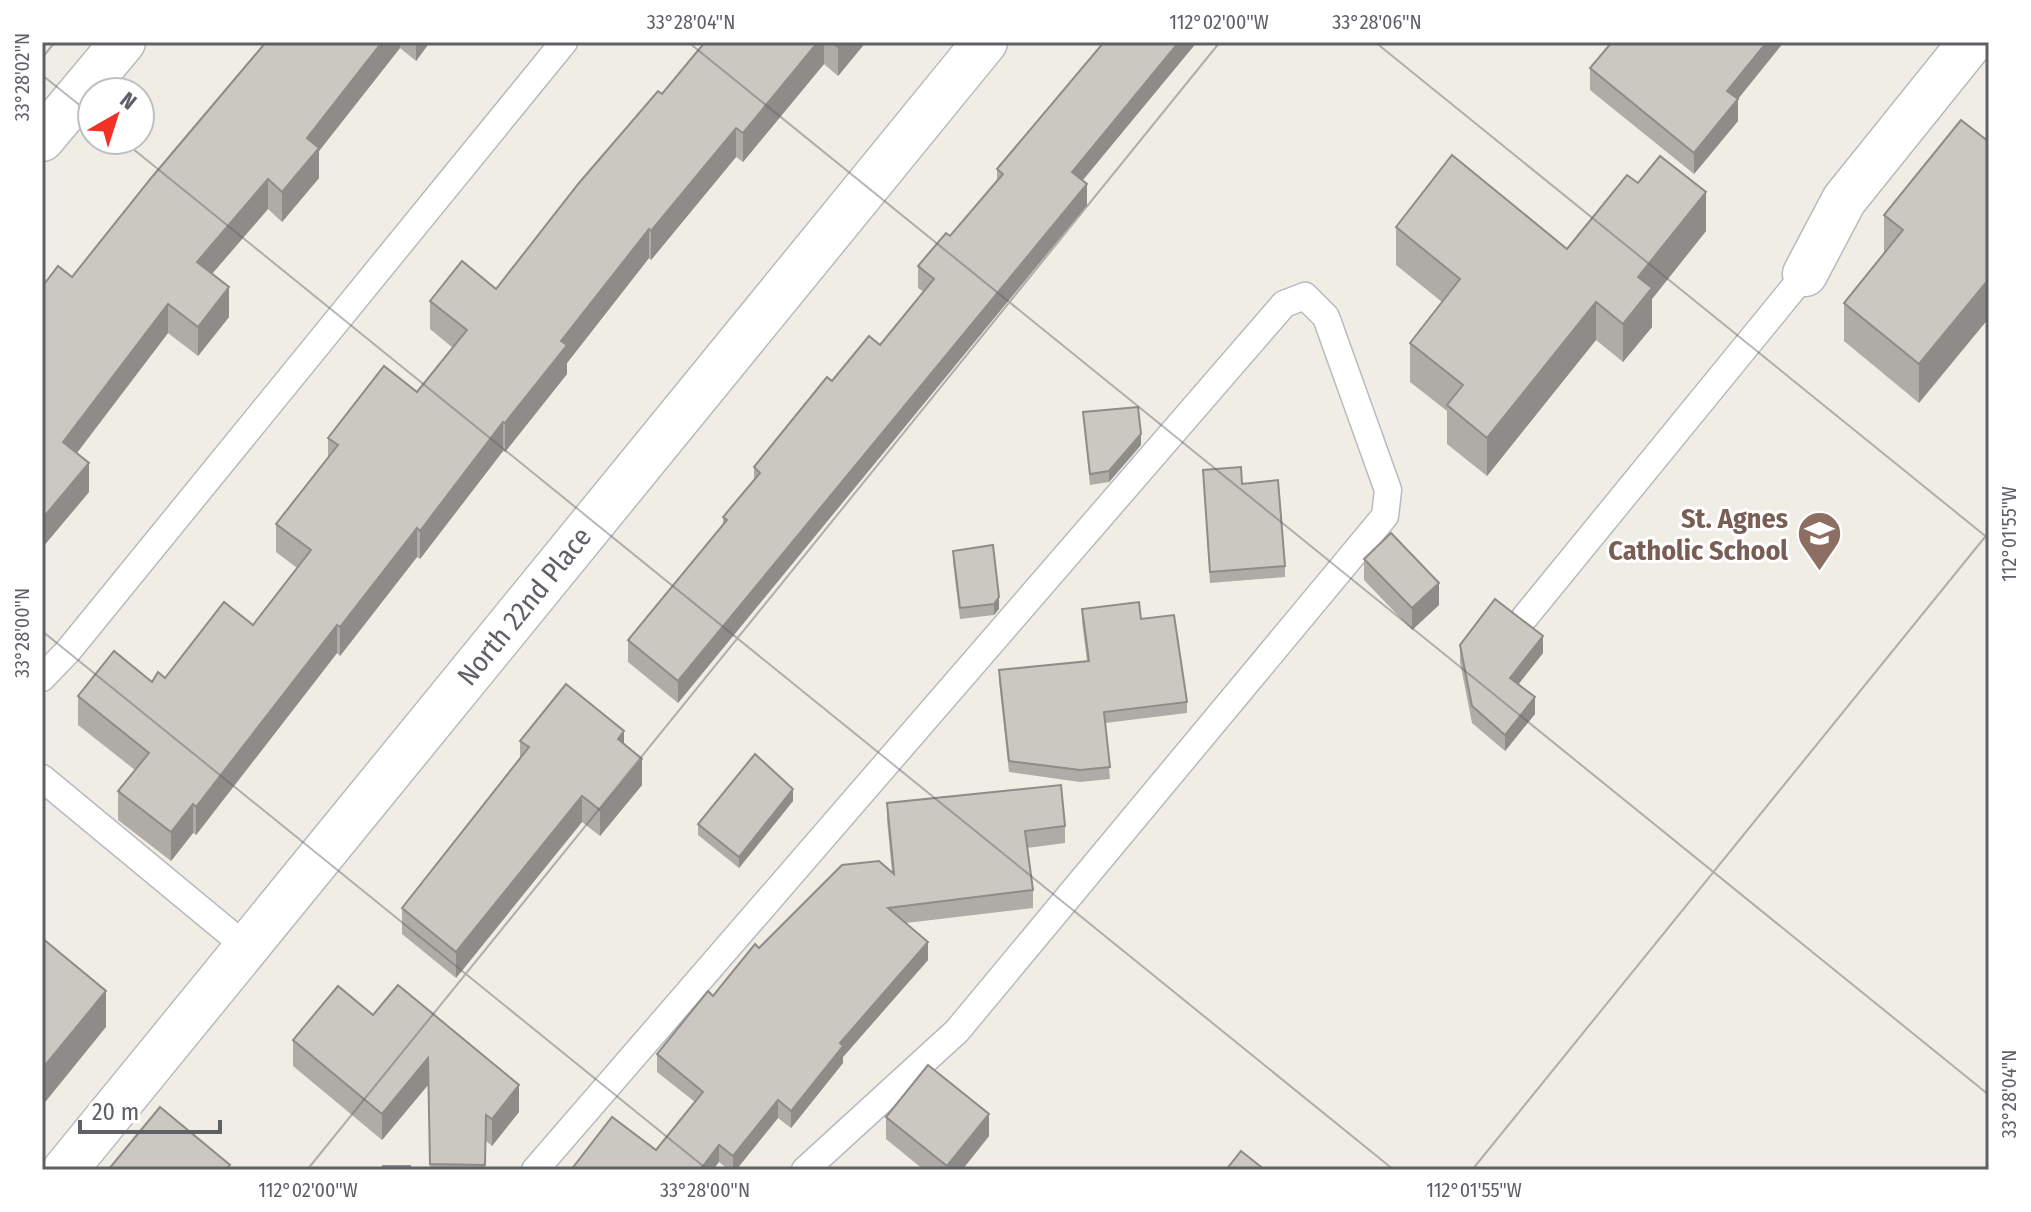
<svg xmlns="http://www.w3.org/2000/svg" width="2031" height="1212" font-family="'Fira Sans Condensed',sans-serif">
  <rect width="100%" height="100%" fill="#f0ede5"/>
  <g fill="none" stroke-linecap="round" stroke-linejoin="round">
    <defs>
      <g id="service">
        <polyline points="1525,617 1805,274"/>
        <polyline points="42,678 68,651 564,42"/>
        <polyline points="42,778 245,946"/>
        <polyline points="535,1170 1284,304 1305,296 1326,317 1388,490 1385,516 957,1031 805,1170"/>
      </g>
      <g id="minor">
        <polyline points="42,139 123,42"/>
        <polyline points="1805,274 1844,200 1971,42"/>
        <polyline points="65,1170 985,42"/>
      </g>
    </defs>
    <use href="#service" stroke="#b7bbc0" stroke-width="29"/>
    <use href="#minor" stroke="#b7bbc0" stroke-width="47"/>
    <use href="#service" stroke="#fff" stroke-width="26"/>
    <use href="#minor" stroke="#fff" stroke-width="44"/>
  </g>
  <g fill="#afaca7">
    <polygon points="266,42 430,42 416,61 400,48 319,151 319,178 282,222 268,209 212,274 229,317 198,356 168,333 77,453 89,492 42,548 72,277"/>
    <polygon points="705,42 866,42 838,76 824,64 743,162 736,157 651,260 649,258 567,363 567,374 505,452 503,451 420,559 417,557 340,656 337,653 196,835 193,833 171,861 118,820 118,791 135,770 78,725 78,696 152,682 165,678 253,625 297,568 276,552 276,524 328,458 328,438 417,392 453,348 430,329 430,301 496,289"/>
    <polygon points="1104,42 1197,42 1083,180 1087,205 678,703 628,662 628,640 723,524 723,517 754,481 754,467 832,381 880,345 924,292 918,288 918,266 950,236 997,181 997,169"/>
    <polygon points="1590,68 1738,99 1738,121 1694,174 1590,90"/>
    <polygon points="1961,120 1919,403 1844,341 1844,303 1884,253 1884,215"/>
    <polygon points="1638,183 1706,231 1652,299 1652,327 1623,362 1596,340 1487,476 1447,444 1447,411 1410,382 1410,343 1442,302 1396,265 1396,227 1567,249"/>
    <polygon points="1083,412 1141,445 1109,482 1090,485"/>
    <polygon points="1203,470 1242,484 1285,566 1285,577 1210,583"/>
    <polygon points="953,551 999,609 994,615 960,619 953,562"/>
    <polygon points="1364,559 1439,605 1412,630 1364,580"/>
    <polygon points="1082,609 1141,619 1187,702 1187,713 1105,723 1110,779 1080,782 1009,772 999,681 999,670 1087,661 1082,621"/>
    <polygon points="1460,645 1543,653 1518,684 1535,714 1505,751 1472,723 1460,662"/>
    <polygon points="520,741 624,744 642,785 600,836 582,822 456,978 402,934 402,908 520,758"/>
    <polygon points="793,801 739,868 698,835 698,824"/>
    <polygon points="887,803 1065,826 1065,843 1027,848 1033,890 1033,908 906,923 928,960 843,1057 843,1063 791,1128 778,1118 736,1170 729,1170 719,1162 656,1150 695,1102 657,1072 657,1054 759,948 892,872 887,820"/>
    <polygon points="373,1015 519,1112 492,1146 486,1141 485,1170 430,1170 428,1085 382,1140 293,1066 293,1040"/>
    <polygon points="886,1117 989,1136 962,1170 924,1170 886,1139"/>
  </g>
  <g fill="#8e8c88">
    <polygon points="382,42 400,42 400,48 319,151 319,178 282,222 282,192 307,138"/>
    <polygon points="416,42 430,42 416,61"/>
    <polygon points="818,42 824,42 824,64 743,162 743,133"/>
    <polygon points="842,42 866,42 838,76 838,47"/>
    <polygon points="1179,42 1197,42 1072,193 1072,172"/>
    <polygon points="1767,42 1784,42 1738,99 1738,121 1694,174 1694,153 1727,91"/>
    <polygon points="736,128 736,157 651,260 651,231"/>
    <polygon points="268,179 268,209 197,291 197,262"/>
    <polygon points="1087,184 1087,205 678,703 678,681"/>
    <polygon points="1706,192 1706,231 1652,299 1652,327 1623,362 1623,324 1638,277"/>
    <polygon points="649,229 649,258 567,363 567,374 505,452 505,423 561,341"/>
    <polygon points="1989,279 1989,318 1919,403 1919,364"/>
    <polygon points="229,287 229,317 198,356 198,327"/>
    <polygon points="1596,302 1596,340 1487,476 1487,438"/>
    <polygon points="168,304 168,333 63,471 63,442"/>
    <polygon points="503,422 503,451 420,559 420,531"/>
    <polygon points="1141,434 1141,445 1109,482 1109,471"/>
    <polygon points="89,463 89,492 42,548 42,519"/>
    <polygon points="417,528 417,557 340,656 340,627"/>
    <polygon points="1439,583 1439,605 1412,630 1412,608"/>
    <polygon points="999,597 999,609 994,615 994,604"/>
    <polygon points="337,625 337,653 196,835 196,807"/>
    <polygon points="1543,636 1543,653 1510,695 1510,678"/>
    <polygon points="1535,697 1535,714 1505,751 1505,735"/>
    <polygon points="624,731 624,758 618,739"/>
    <polygon points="642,759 642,785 600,836 600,810"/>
    <polygon points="793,789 793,801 739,868 739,857"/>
    <polygon points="582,796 582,822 456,978 456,952"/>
    <polygon points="193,804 193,833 171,861 171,832"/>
    <polygon points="928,942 928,960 843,1057 843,1063 791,1128 791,1111 840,1043"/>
    <polygon points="106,991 106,1027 42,1106 42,1069"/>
    <polygon points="428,1058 428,1085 382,1140 382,1114"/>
    <polygon points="519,1085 519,1112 492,1146 492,1119"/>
    <polygon points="778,1100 778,1118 736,1170 733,1170 733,1156"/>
    <polygon points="989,1114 989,1136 962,1170 947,1170 947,1166"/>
    <polygon points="719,1145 719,1162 713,1170 700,1170"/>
  </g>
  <g fill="#cbc8c2" stroke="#8e8c88" stroke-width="2">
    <polygon points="266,42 382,42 307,138 319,148 282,192 268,179 197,262 229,287 198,327 168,304 63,442 89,463 42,519 42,287 58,266 72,277 152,177"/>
    <polygon points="705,42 818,42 743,133 736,128 651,231 649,229 561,341 567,345 505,423 503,422 420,531 417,528 340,627 337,625 196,807 193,804 171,832 118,791 149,753 78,696 114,651 152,682 158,672 165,678 224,602 253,625 311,550 276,524 338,445 328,438 384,366 417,392 467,330 430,301 462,261 496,289 579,183 658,91 662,94"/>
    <polygon points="832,42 842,42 838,47"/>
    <polygon points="1104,42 1179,42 1072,172 1087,184 678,681 628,640 727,520 723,517 760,473 754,467 827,377 832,381 869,336 880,345 934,279 918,266 946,233 950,236 1003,174 997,169"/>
    <polygon points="1612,42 1767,42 1727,91 1738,99 1694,153 1590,68"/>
    <polygon points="1961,120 1989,142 1989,279 1919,364 1844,303 1903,230 1884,215"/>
    <polygon points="1452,155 1567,249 1627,175 1638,183 1660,156 1706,192 1638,277 1652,288 1623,324 1596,302 1487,438 1447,405 1463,385 1410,343 1460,279 1396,227"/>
    <polygon points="1138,407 1141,434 1109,471 1090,474 1083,412"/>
    <polygon points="1241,467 1242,484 1278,480 1285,566 1210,572 1203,470"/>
    <polygon points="1391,533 1439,583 1412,608 1364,559"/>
    <polygon points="993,545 999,597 994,604 960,608 953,551"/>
    <polygon points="1495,599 1543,636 1510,678 1535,697 1505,735 1472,706 1460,645"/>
    <polygon points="1139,602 1141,619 1174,615 1187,702 1104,712 1110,767 1080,770 1009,761 999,670 1089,661 1082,609"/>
    <polygon points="566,684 624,731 618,739 642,759 600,810 582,796 456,952 402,908 529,747 520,741"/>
    <polygon points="755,754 793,789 739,857 698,824"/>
    <polygon points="1061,785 1065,826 1025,831 1033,890 888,908 928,942 840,1043 843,1046 791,1111 778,1100 733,1156 719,1145 700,1170 571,1170 612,1117 656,1150 703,1092 657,1054 708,991 713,996 755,944 759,948 842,865 879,861 894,874 887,803"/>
    <polygon points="42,938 106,991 42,1069"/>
    <polygon points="398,985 519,1085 492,1119 486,1115 485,1165 430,1164 428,1058 382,1114 293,1040 338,986 373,1015"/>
    <polygon points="928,1065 989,1114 947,1166 886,1117"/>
    <polygon points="160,1107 230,1165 226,1170 108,1170"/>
    <polygon points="1241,1151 1265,1170 1226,1170"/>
    <polygon points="383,1166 410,1166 411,1170 383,1170"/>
  </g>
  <path fill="none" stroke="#5d6166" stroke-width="2" stroke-opacity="0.45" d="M688,42L1989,1095M1375,42L1989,539M42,58L55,42M42,75L92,115M122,140L1394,1170M42,631L708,1170M307,1170L1220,42M1472,1170L1989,532"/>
  <defs>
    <symbol id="school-pin" viewBox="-11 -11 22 30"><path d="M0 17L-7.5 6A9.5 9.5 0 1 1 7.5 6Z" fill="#8d6e63" stroke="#fff"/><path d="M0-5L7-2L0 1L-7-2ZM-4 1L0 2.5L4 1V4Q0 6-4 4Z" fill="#fff"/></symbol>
  </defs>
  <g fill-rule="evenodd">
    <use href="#school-pin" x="1794" y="508" width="51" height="69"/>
  </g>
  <g text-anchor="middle" stroke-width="6" stroke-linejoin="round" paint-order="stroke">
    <g font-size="28" font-weight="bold" fill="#785e54" stroke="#fff" text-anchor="end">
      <text x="1788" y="528">St. Agnes<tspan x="1788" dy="32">Catholic School</tspan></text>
    </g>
    <g font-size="28" fill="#5d6166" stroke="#fff">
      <text transform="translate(524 606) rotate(-51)" y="10">North 22nd Place</text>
    </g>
  </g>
  <rect width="2031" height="1212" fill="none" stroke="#ffffff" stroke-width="88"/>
  <g transform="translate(116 116) rotate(39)"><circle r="38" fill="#ffffff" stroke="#bec0c2" stroke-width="2"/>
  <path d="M0-6L14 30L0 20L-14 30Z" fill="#f43027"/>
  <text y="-12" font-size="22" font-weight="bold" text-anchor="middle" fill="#5d6166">N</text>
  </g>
  <path d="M80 1120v12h140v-12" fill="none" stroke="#5d6166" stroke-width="4"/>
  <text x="92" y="1120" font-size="24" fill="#5d6166" stroke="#ffffff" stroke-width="6" paint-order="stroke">20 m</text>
  <rect x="44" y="44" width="1943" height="1124" fill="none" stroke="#5d6166" stroke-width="3"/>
  <g font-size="20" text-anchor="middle" fill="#5d6166">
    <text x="691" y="29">33°28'04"N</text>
    <text x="1219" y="29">112°02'00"W</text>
    <text x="1377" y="29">33°28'06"N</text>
    <text transform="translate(22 77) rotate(-90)" y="7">33°28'02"N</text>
    <text transform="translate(2009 534) rotate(-90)" y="7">112°01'55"W</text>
    <text transform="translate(22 633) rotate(-90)" y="7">33°28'00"N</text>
    <text transform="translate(2009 1094) rotate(-90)" y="7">33°28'04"N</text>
    <text x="308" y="1197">112°02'00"W</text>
    <text x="705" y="1197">33°28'00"N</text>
    <text x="1474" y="1197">112°01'55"W</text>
  </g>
</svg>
